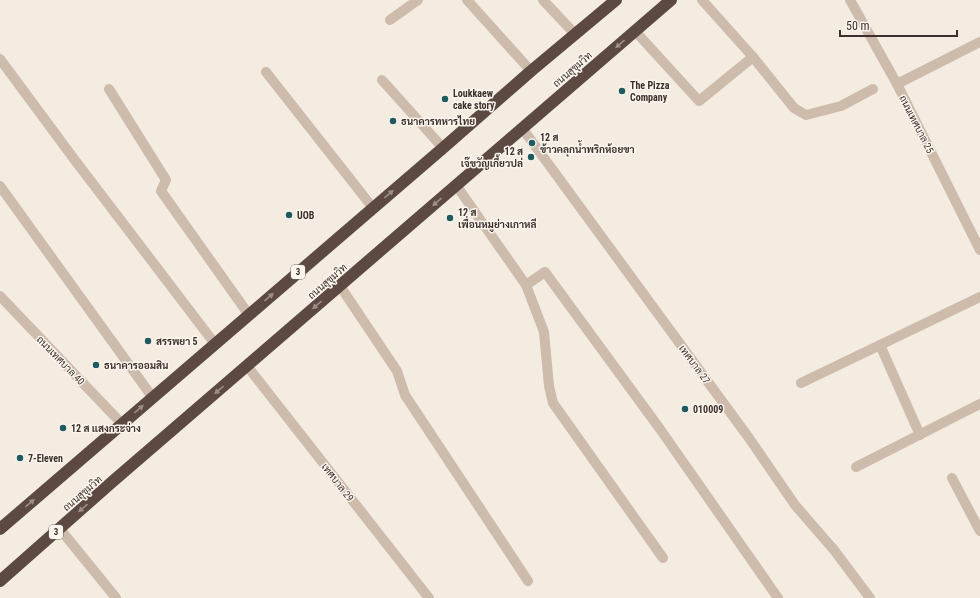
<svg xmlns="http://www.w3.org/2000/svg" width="980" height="598" font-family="'Roboto Condensed',Sarabun,sans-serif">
  <rect width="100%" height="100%" fill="#f4ebe1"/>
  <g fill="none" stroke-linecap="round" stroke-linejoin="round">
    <g stroke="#cdbbac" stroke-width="10">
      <polyline points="467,0 531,71"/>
      <polyline points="543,0 575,34"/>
      <polyline points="702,0 753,57 794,108 806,115 841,106 873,89"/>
      <polyline points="850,0 897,84 980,250"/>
      <polyline points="390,20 418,0"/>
      <polyline points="635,31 699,101 753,57"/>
      <polyline points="0,59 74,159 215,344"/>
      <polyline points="266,72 373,208"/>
      <polyline points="382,80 443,148"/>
      <polyline points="897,84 980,42"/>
      <polyline points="109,89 166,180 161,191 249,315"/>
      <polyline points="522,128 749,438 795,505 834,550 870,598"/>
      <polyline points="456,185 526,285 544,332 549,386 553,403 663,558"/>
      <polyline points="0,186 153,398"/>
      <polyline points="526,285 545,272 660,429 778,598"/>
      <polyline points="340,286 397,371 405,395 528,581"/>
      <polyline points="0,296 122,424"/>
      <polyline points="880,345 920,435"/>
      <polyline points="247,366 429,598"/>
      <polyline points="801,383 980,297"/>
      <polyline points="856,467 980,404"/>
      <polyline points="952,478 980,531"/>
      <polyline points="60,529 116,598"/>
    </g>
    <g stroke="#5c4a42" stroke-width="12">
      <polyline points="0,529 443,148 531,71 616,0"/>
      <polyline points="0,581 112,482 671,0"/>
    </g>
  </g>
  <defs><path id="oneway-solid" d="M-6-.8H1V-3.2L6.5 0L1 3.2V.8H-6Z"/></defs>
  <g fill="#9c8e87">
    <use href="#oneway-solid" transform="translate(620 44) rotate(139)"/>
    <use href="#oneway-solid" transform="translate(389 194) rotate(-41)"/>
    <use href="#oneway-solid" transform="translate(437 202) rotate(139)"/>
    <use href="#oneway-solid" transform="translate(269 297) rotate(-41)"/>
    <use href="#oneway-solid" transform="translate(317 305) rotate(139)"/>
    <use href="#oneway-solid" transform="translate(219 390) rotate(139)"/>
    <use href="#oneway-solid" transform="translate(139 409) rotate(-41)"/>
    <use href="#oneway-solid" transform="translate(30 503) rotate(-41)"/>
    <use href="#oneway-solid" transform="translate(83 508) rotate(139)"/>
  </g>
  <g fill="#1f5a5e" stroke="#fbf5ee" stroke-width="1.5">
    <circle cx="622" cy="91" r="4"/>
    <circle cx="445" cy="99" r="4"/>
    <circle cx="393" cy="121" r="4"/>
    <circle cx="532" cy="143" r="4"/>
    <circle cx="531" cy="157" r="4"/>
    <circle cx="289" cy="215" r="4"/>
    <circle cx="450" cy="218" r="4"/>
    <circle cx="148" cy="341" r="4"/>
    <circle cx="96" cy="365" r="4"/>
    <circle cx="685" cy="409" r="4"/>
    <circle cx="63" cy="428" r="4"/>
    <circle cx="20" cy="458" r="4"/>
  </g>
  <g text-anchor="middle" stroke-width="3" stroke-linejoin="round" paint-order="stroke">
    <g fill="#fbf5ee" stroke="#756b66" stroke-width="1">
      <rect x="291" y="265" width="14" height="14" rx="3"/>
      <rect x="49" y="525" width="14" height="14" rx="3"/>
    </g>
    <g font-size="9" font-weight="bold" fill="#3b302b">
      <text x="298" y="275">3</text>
      <text x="56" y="535">3</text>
    </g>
    <g font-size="10" fill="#3b302b" stroke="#fbf5ee">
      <text transform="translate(572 69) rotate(-41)" y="4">ถนนสุขุมวิท</text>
      <text transform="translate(917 124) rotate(63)" y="4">ถนนเทศบาล 25</text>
      <text transform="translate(327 281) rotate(-41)" y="4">ถนนสุขุมวิท</text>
      <text transform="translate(61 360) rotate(46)" y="4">ถนนเทศบาล 40</text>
      <text transform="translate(695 364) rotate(54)" y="4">เทศบาล 27</text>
      <text transform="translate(338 482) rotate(52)" y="4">เทศบาล 29</text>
      <text transform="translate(82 493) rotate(-41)" y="4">ถนนสุขุมวิท</text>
    </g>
    <g font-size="10" font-weight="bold" fill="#3b302b" stroke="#fbf5ee" text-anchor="start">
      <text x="630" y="89">The Pizza<tspan x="630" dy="12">Company</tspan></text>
      <text x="453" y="97">Loukkaew<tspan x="453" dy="12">cake story</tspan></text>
      <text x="401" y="125">ธนาคารทหารไทย</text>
      <text x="540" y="141">12 ส<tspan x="540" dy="12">ข้าวคลุกน้ำพริกห้อยขา</tspan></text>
      <text x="523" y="155" text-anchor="end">12 ส<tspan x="523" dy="12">เจ๊ขวัญเกี้ยวปล่</tspan></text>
      <text x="458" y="216">12 ส<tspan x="458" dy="12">เพื่อนหมูย่างเกาหลี</tspan></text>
      <text x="297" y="219">UOB</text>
      <text x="156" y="345">สรรพยา 5</text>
      <text x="104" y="369">ธนาคารออมสิน</text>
      <text x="693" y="413">010009</text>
      <text x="71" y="432">12 ส แสงกระจ่าง</text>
      <text x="28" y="462">7-Eleven</text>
    </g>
  </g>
  <path d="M840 30v6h117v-6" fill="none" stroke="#3b302b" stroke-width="2"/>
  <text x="846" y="30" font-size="12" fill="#3b302b" stroke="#fbf5ee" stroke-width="3" paint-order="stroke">50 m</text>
</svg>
